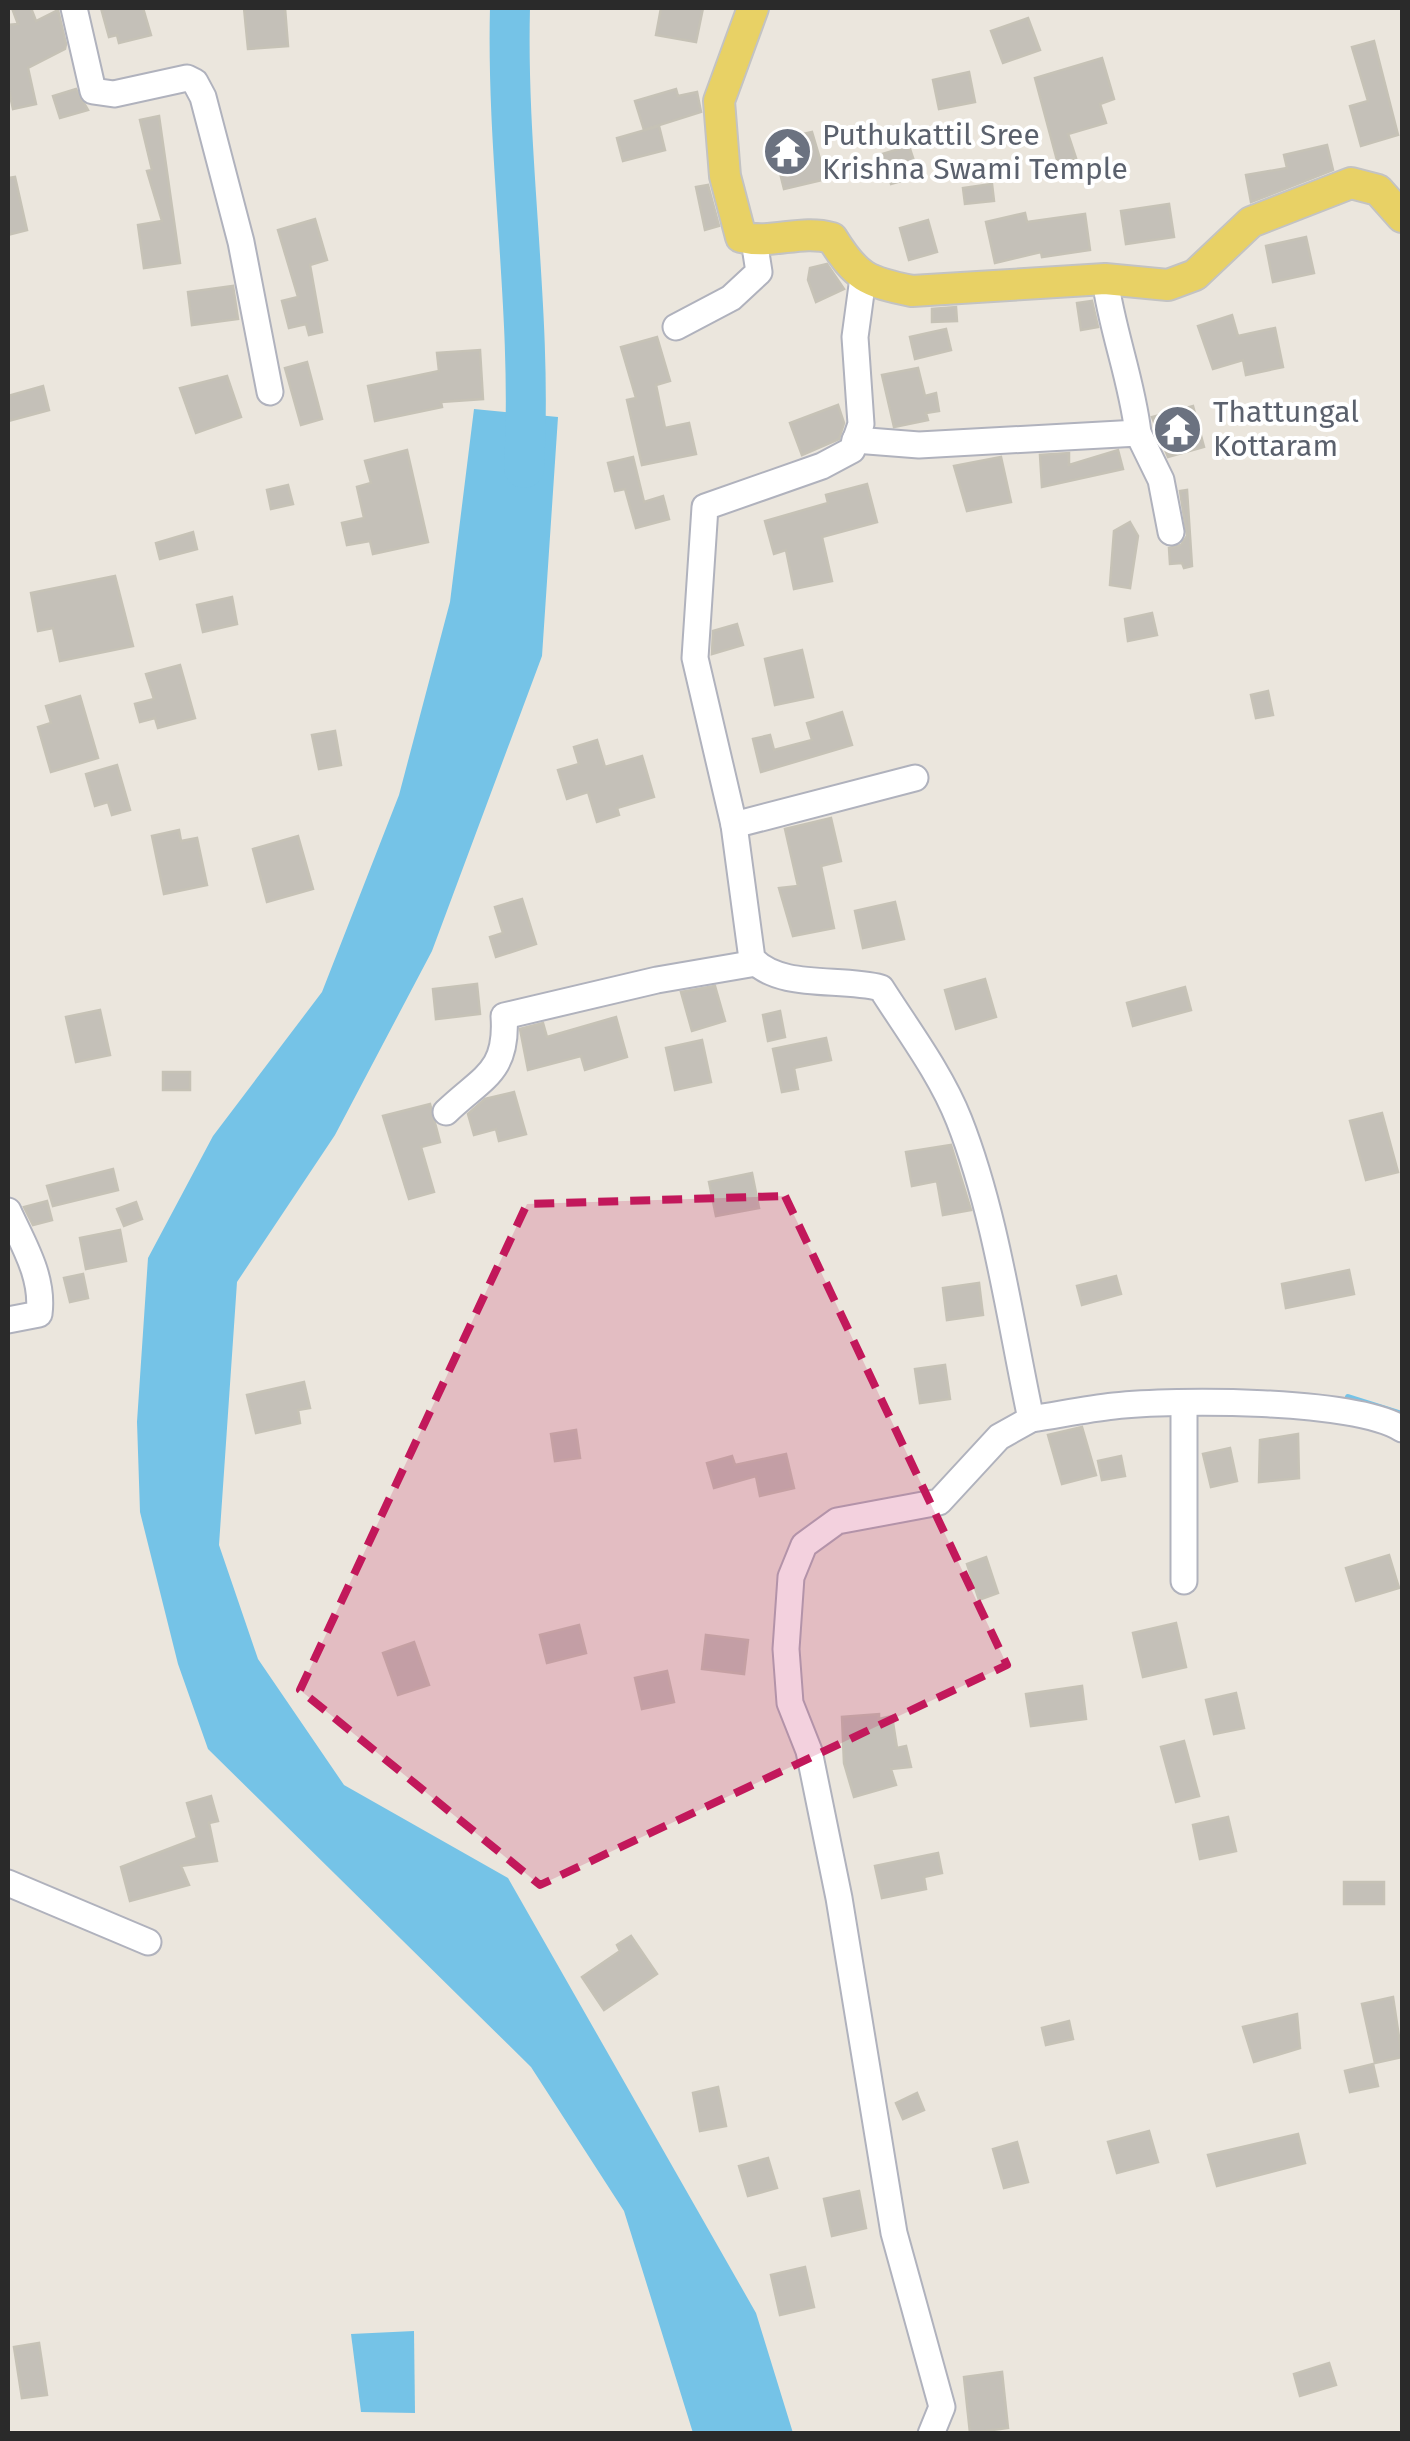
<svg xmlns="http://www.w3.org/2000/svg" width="1410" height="2441" font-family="'Fira Sans',sans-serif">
  <rect width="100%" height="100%" fill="#ebe6dd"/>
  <g fill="#75c3e7">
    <polygon points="474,409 558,417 542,656 432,951 335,1135 237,1282 219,1545 258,1659 344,1785 508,1878 756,2313 793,2433 693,2433 624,2211 531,2067 208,1749 178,1664 140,1512 137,1422 148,1258 213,1136 322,992 399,795 450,602"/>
    <polygon points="414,2331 415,2413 361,2412 351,2334"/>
  </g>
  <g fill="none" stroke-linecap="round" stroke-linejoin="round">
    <polyline stroke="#75c3e7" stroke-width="6" points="1348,1397 1402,1414"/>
    <path stroke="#75c3e7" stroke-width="40" d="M510,8C506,161 533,314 524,468"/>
  </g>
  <g fill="#c4c0b8" stroke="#c6c2b6" stroke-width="2.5">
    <polygon points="12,8 31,8 36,21 58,10 66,44 65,49 28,68 36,104 13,109 8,86 8,25 18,24"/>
    <polygon points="101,8 143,8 151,35 119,43 117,35 109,37"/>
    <polygon points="244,8 285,8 288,46 248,49"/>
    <polygon points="661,8 703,8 696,42 656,35"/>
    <polygon points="1028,18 1040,50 1003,63 991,31"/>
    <polygon points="1374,41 1398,135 1361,146 1350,106 1368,101 1352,47"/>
    <polygon points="1102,58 1114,99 1100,104 1106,123 1068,134 1076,158 1058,164 1035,78"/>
    <polygon points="969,72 975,102 939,109 933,80"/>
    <polygon points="76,89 88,110 60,118 53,96"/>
    <polygon points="676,89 678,96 697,92 701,112 644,130 635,101"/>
    <polygon points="159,116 180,263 144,268 138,225 162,221 147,171 152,170 140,120"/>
    <polygon points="659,126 665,150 623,161 617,138"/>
    <polygon points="812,132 826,179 784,189 772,141"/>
    <polygon points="1327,145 1333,170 1251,202 1246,175 1287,168 1284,155"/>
    <polygon points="909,146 919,176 891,184 882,154"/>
    <polygon points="15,177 27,230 8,235 8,178"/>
    <polygon points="992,184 994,201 965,204 963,188"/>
    <polygon points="708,185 719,226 705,230 696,187"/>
    <polygon points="1169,204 1174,237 1126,244 1121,211"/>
    <polygon points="1025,213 1027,222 1085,214 1090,250 1042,257 1041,252 995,263 986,222"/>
    <polygon points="315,219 327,260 310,265 322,332 309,335 306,324 289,328 282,301 298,297 278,230"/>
    <polygon points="928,220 937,252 909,260 900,228"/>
    <polygon points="1306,237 1314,273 1273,282 1266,246"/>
    <polygon points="827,264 844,289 816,302 808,280 810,268"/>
    <polygon points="233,286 238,319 192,325 188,292"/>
    <polygon points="1092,301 1098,327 1081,330 1077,303"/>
    <polygon points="956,307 957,321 932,322 932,309"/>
    <polygon points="1232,315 1238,336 1275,328 1283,367 1246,375 1243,360 1213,369 1198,326"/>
    <polygon points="946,329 951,350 915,359 910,337"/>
    <polygon points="657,337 670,381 656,385 665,428 689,423 696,454 642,465 627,400 636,398 621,347"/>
    <polygon points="480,350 483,399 441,402 442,407 375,421 368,386 439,371 437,353"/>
    <polygon points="307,362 322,419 301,425 285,368"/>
    <polygon points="918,368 925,396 936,393 939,411 926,413 928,420 894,427 882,375"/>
    <polygon points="227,376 241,417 196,433 180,388"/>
    <polygon points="43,386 49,410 8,421 8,396"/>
    <polygon points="838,405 844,423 839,439 802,455 790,423"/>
    <polygon points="1193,406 1204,447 1168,457 1152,417"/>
    <polygon points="407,450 428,542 373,554 370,541 347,545 342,523 364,518 357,487 371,483 365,461"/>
    <polygon points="1118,450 1123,469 1042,487 1040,455 1069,453 1069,465"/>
    <polygon points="633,457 644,502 663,496 669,519 636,528 625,489 615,491 608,463"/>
    <polygon points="1001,457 1011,502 967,511 954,466"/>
    <polygon points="867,484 877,522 822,537 832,581 794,589 786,550 774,554 765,521 828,503 826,495"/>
    <polygon points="288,485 293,504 271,509 267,490"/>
    <polygon points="1187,490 1192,566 1184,568 1182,563 1170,564 1169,548 1181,545 1187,536 1180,491"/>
    <polygon points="1130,522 1138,536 1130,588 1110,585 1114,531"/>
    <polygon points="193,532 197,549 160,559 156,543"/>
    <polygon points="115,576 133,646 60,661 53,628 38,631 31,593"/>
    <polygon points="232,597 237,624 203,632 197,605"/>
    <polygon points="1152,613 1157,635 1128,641 1125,619"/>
    <polygon points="737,624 743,645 712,654 713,631"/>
    <polygon points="802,650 813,697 775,705 765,659"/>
    <polygon points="180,665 195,718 158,728 155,718 140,722 135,704 154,699 146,674"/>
    <polygon points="1268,691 1273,715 1256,718 1251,695"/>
    <polygon points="80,696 98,758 51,772 38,727 51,723 46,706"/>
    <polygon points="842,712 852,745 761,772 753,739 770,735 774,750 812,740 807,723"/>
    <polygon points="335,731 341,765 319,769 312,735"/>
    <polygon points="597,740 605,767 642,756 654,797 617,808 619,815 597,822 588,792 567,799 558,770 579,764 574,747"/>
    <polygon points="117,765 130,810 112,815 108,802 95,806 86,774"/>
    <polygon points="831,818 841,861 821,866 834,928 793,936 779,888 798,886 785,829"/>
    <polygon points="179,830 181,841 197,838 207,885 164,894 152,836"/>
    <polygon points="298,836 313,889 267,902 253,849"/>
    <polygon points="522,899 536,944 496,957 490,937 503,933 495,907"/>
    <polygon points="895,902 904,939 863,948 855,911"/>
    <polygon points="985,979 996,1017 956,1029 945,990"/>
    <polygon points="477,984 480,1014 436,1019 433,989"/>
    <polygon points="715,986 725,1021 692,1031 681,992"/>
    <polygon points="1185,987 1191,1010 1133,1026 1127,1003"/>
    <polygon points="100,1010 110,1055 76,1062 66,1017"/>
    <polygon points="780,1011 785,1037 768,1041 763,1015"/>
    <polygon points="616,1017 627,1057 585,1070 581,1056 528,1070 520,1029 543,1023 547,1037"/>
    <polygon points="826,1038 831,1060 794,1068 798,1089 782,1092 773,1049"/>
    <polygon points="702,1040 711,1082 675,1090 666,1048"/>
    <rect x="163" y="1072" width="27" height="18"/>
    <polygon points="514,1092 526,1134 499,1141 496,1129 474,1135 468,1114 485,1099"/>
    <polygon points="430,1104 440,1142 421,1147 434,1192 409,1199 383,1116"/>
    <polygon points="1382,1113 1398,1172 1366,1180 1350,1121"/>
    <polygon points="951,1145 971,1210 943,1215 937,1181 912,1186 906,1152"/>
    <polygon points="113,1169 118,1190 53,1206 47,1186"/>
    <polygon points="752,1173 759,1208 716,1216 709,1182"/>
    <polygon points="47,1201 52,1220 33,1225 24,1207"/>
    <polygon points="136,1202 142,1219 124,1226 117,1209"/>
    <polygon points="120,1230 126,1261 86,1269 80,1238"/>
    <polygon points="1349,1270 1354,1294 1286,1308 1282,1284"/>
    <polygon points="83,1274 88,1298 70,1302 64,1278"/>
    <polygon points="1116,1276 1121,1294 1082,1305 1077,1286"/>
    <polygon points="979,1283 983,1315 947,1320 943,1288"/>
    <polygon points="945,1365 950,1399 920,1403 915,1369"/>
    <polygon points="304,1382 310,1408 298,1410 300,1423 256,1433 247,1395"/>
    <polygon points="1082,1427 1096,1475 1062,1484 1048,1435"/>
    <polygon points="576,1430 580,1458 555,1461 551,1434"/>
    <polygon points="1298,1434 1299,1478 1259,1482 1260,1440"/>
    <polygon points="1230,1448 1237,1481 1211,1487 1203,1454"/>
    <polygon points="786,1454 794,1488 760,1496 756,1476 714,1488 707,1463 732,1456 735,1465"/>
    <polygon points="1121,1456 1125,1476 1102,1480 1098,1461"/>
    <polygon points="1389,1555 1399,1588 1356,1601 1346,1568"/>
    <polygon points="986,1557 998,1593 979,1600 967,1564"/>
    <polygon points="1176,1623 1186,1667 1143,1677 1133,1633"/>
    <polygon points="579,1625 586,1653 547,1663 540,1635"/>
    <polygon points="706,1635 748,1640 744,1674 702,1669"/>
    <polygon points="414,1642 429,1685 398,1695 383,1653"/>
    <polygon points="667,1671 674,1702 642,1709 635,1678"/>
    <polygon points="1082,1686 1086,1719 1031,1726 1026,1694"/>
    <polygon points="1236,1693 1244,1728 1214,1734 1206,1700"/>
    <polygon points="879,1714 879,1719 892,1716 897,1748 906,1746 911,1767 891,1769 896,1785 854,1797 844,1763 842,1717"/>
    <polygon points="1184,1741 1199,1796 1176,1802 1161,1747"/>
    <polygon points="211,1796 218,1821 209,1823 217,1861 181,1866 189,1885 130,1901 121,1867 197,1838 187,1803"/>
    <polygon points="1228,1817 1236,1851 1200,1859 1193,1825"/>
    <polygon points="938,1853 942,1873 924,1877 926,1889 882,1898 875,1866"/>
    <rect x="1344" y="1882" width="40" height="22"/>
    <polygon points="631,1936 657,1974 604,2010 582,1977 620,1951 617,1945"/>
    <polygon points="1393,1997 1402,2057 1375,2063 1362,2004"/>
    <polygon points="1297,2014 1300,2048 1254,2062 1243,2027"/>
    <polygon points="1069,2021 1073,2039 1046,2045 1042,2028"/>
    <polygon points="1373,2064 1378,2086 1350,2092 1345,2071"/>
    <polygon points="718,2087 726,2126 700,2131 693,2093"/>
    <polygon points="917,2093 924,2110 903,2119 896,2103"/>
    <polygon points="1149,2131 1158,2162 1117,2173 1108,2142"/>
    <polygon points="1298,2134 1305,2163 1217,2186 1208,2155"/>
    <polygon points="1017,2142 1028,2182 1004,2188 993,2149"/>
    <polygon points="768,2158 777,2188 748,2196 739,2166"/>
    <polygon points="859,2191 866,2228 832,2236 824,2199"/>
    <polygon points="805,2267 814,2307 780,2315 771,2275"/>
    <polygon points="39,2343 47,2395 22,2398 14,2347"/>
    <polygon points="1329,2363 1336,2385 1300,2396 1294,2374"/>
    <polygon points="1002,2372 1008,2428 970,2433 964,2377"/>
  </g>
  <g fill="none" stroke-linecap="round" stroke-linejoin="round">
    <defs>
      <g id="minor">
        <polyline points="74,8 93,91 114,94 187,78 195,82 203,97 241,242 270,392"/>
        <path d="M863,278L855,337L861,424L852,450L822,466L705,507L695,658L734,825L752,959C781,990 840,977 881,988C907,1029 941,1074 959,1120C996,1214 1010,1321 1031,1419C1058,1415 1086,1409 1114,1406C1173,1399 1355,1399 1402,1429"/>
        <path d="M1105,279C1112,331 1132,380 1138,433"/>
        <polyline points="676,327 731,298 759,272 754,240"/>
        <polyline points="855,440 919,445 1138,433 1161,480 1171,532"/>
        <polyline points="734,825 915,778"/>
        <path d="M446,1112C482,1077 508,1073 504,1016L657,980L756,963"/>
        <path d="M8,1211C23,1244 44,1277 39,1314L8,1320"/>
        <polyline points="1184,1404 1184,1581"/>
        <polyline points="8,1883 148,1942"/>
        <polyline points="931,2434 942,2407 894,2233 839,1898 809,1751 790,1703 786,1649 791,1577 804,1545 837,1521 939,1502 999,1437 1031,1419"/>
      </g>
      <path id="major" d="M753,8L719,101L725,176L741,237C773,245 800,229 832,238C856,277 867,282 912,291L1105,279L1168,285L1195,275L1251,222L1351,183L1378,190L1402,217"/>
    </defs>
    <use href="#minor" stroke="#b0b2bd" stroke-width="29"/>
    <use href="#major" stroke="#c3c3c3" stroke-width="34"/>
    <use href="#minor" stroke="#fff" stroke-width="25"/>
    <use href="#major" stroke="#e8d165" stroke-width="30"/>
  </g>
  <path fill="#c2185b" fill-opacity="0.2" stroke="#c2185b" stroke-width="8" stroke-dasharray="20 12" stroke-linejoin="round" d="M785,1196L1007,1665L540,1885L300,1690L527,1204Z"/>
  <defs>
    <symbol id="temple-disc" viewBox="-11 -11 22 22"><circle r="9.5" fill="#6b7280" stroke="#fff"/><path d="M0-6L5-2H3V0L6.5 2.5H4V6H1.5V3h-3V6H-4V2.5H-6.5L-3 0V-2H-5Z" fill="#fff"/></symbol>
  </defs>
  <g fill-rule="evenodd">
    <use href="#temple-disc" x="760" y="124" width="55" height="55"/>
    <use href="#temple-disc" x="1150" y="402" width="55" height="55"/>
  </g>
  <g text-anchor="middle" stroke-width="8" stroke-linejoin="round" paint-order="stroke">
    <g font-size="30" fill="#5b616d" stroke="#fff" text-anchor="start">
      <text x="822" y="145">Puthukattil Sree<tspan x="822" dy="34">Krishna Swami Temple</tspan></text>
      <text x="1213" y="422">Thattungal<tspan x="1213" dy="34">Kottaram</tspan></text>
    </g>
  </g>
  <rect width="1410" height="2441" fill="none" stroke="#2a2a2a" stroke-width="20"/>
</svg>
